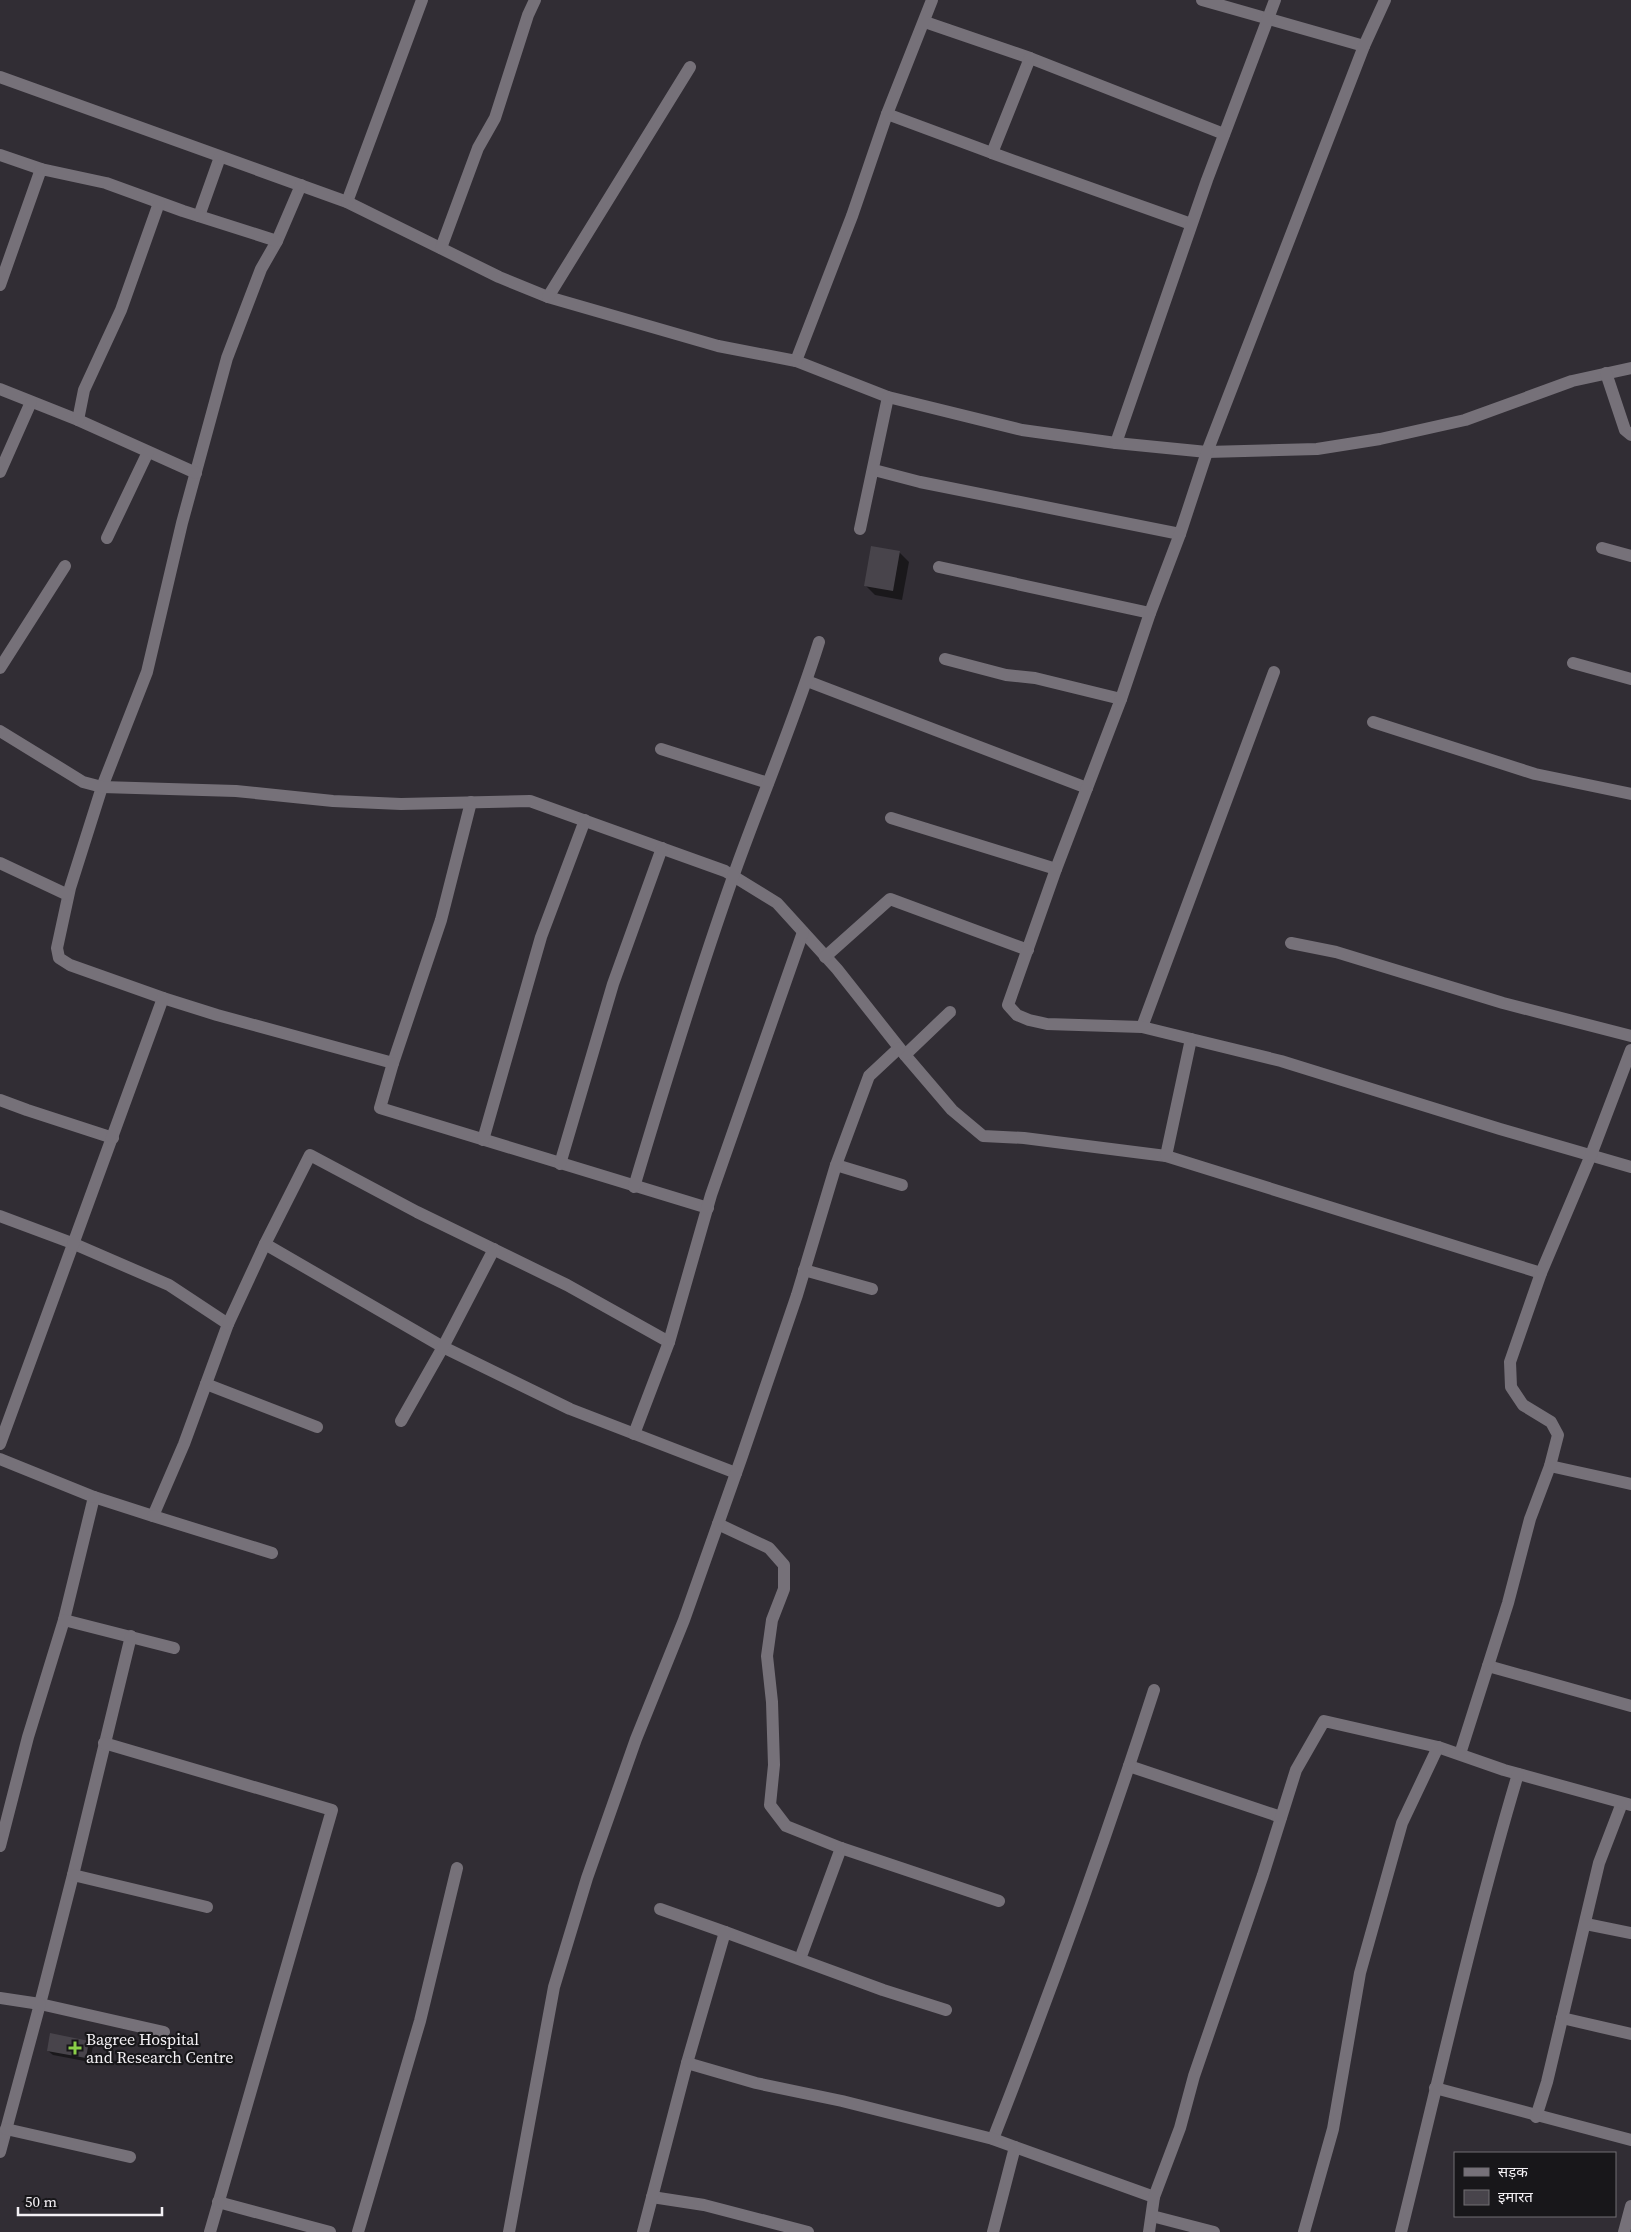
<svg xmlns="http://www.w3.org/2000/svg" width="1631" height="2232" font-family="'Source Serif 4','Noto Sans Devanagari',serif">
  <rect width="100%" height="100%" fill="#312d34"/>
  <g fill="#0007">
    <polygon points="899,552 909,562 902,600 875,595 865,585"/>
    <polygon points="89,2042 93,2046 90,2062 53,2055 48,2051"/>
  </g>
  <g fill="#48444b">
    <polygon points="871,546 900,551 893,591 864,586"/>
    <polygon points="50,2033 89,2041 86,2058 47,2051"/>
  </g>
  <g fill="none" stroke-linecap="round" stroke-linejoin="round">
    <g stroke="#767179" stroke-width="12">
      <polyline points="1202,0 1364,46"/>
      <polyline points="925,22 1030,58"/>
      <polyline points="0,77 347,202 499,277 548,297 718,346 796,361 888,397 1022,430 1116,443 1207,452 1317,449 1380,439 1465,420 1572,381 1631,368"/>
      <polyline points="887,114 992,153"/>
      <polyline points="0,155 41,169"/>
      <polyline points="301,185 277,241 261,269 227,358 182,523 147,672 102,787 70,888 57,948 59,958 70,965 163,998 217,1015 393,1063 441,920 471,802"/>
      <polyline points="347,202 422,0"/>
      <polyline points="199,216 220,157"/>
      <polyline points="1191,224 992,153 1030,58 1224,134"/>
      <polyline points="441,248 478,148 495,118 528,15 535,0"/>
      <polyline points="0,285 41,169 106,183 183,211 277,241"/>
      <polyline points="548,297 690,67"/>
      <polyline points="796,361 852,216 887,114 932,0"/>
      <polyline points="1606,373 1625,430 1631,435"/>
      <polyline points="0,389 78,420 196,473"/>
      <polyline points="78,420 84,390 121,310 159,203"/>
      <polyline points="1116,443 1207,180 1275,0"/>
      <polyline points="874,470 920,482 1180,534"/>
      <polyline points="0,472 31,402"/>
      <polyline points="860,529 888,397"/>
      <polyline points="107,538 148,452"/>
      <polyline points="1602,548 1631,556"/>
      <polyline points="939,567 1150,613"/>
      <polyline points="945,659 1006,675 1035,678 1121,699"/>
      <polyline points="1573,663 1631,679"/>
      <polyline points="0,668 65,566"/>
      <polyline points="807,681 1087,788"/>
      <polyline points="1373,722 1535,774 1631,794"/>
      <polyline points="0,731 83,782 102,787 236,791 333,801 401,804 530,801 725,871 777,903 837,969 905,1055 952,1110 983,1136 1024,1138 1166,1156 1541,1273"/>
      <polyline points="661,749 768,783"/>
      <polyline points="891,818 1056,869"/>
      <polyline points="0,863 68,895"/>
      <polyline points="1291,943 1336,952 1503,1003 1631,1036"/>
      <polyline points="825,957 890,899 1028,950"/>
      <polyline points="1142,1027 1274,672"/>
      <polyline points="1191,1039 1281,1061 1500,1129 1631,1167"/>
      <polyline points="905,1055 950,1012"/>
      <polyline points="393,1063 380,1108 708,1208"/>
      <polyline points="0,1100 27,1110 113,1138"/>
      <polyline points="483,1140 541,937 585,820"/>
      <polyline points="1166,1156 1191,1039 1142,1027 1047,1024 1029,1020 1017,1015 1008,1005 1056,869 1121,699 1150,613 1180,534 1207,452 1364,46 1385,0"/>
      <polyline points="560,1164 613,984 662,848"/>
      <polyline points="836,1165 902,1185"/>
      <path d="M634,1187C665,1083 697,979 733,877C761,798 794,722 819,642"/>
      <polyline points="0,1216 72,1243 169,1285 228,1324 184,1444 153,1516 94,1497 64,1620 28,1737 0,1846"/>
      <polyline points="265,1244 443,1347 570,1409 736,1473"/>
      <polyline points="804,1270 872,1289"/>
      <polyline points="228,1324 265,1244 310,1155 417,1212 567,1285 669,1342"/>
      <polyline points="206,1384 317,1427"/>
      <polyline points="401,1421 443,1347 494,1249"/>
      <polyline points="634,1434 669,1342 711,1195 803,932"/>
      <polyline points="0,1444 163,998"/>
      <polyline points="0,1459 94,1497"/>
      <polyline points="1550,1466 1631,1484"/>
      <polyline points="153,1516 272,1553"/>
      <polyline points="718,1524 769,1548 784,1565 784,1589 772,1620 767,1656 772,1702 774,1765 770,1805 786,1826 841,1848 999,1901"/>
      <polyline points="64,1620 174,1648"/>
      <polyline points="131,1636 73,1875 40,2004 164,2032"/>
      <polyline points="1488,1666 1631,1706"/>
      <polyline points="104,1743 332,1810 210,2232"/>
      <polyline points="1460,1754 1508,1603 1530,1519 1550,1466 1558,1435 1551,1422 1523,1405 1511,1387 1510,1362 1541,1273 1591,1155 1631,1050"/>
      <polyline points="1129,1766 1281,1817"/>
      <polyline points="73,1875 207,1907"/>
      <polyline points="660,1909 725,1932"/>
      <polyline points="1586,1924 1631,1933"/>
      <polyline points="800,1959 841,1848"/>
      <polyline points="0,1998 40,2004 0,2152"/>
      <polyline points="1562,2018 1631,2034"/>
      <polyline points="687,2063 725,1932 883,1990 946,2010"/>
      <polyline points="1435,2088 1631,2140"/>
      <polyline points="1536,2117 1547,2082 1599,1863 1622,1803"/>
      <polyline points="6,2129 130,2157"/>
      <path d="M993,2139C1051,1991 1105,1842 1154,1690"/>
      <polyline points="652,2197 704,2205 808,2232"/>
      <polyline points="218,2202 330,2232"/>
      <polyline points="1152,2216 1214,2232"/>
      <polyline points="358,2232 420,2021 457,1868"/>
      <polyline points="509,2232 554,1987 587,1878 636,1739 684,1620 741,1459 797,1295 836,1165 869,1076 899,1048"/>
      <polyline points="643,2232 687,2063 756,2083 842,2101 993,2139 1154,2197"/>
      <polyline points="993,2232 1015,2147"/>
      <polyline points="1149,2232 1154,2197 1180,2128 1194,2076 1263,1875 1296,1770 1324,1721 1438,1747 1504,1770 1631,1805"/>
      <polyline points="1304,2232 1333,2129 1360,1973 1402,1823 1438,1747"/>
      <path d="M1401,2232C1439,2079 1473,1925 1518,1774"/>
      <polyline points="1624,2232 1631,2206"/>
    </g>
  </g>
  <path fill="#8ace48" stroke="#18171a" stroke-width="2" d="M72.5 2040.5h5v5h5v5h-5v5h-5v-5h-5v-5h5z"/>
  <g text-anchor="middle" stroke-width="4.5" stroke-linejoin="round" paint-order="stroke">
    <g font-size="16" fill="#f4f1f5" stroke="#18171a" text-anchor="start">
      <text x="86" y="2045">Bagree Hospital<tspan x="86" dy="18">and Research Centre</tspan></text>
    </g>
  </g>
  <rect x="1454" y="2152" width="162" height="65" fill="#18171a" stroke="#706e72"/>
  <rect x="1464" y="2168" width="25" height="8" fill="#767179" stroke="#706e72"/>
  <text x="1498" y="2177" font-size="15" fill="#f4f1f5">सड़क</text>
  <rect x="1464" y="2190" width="25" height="15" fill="#48444b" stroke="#706e72"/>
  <text x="1498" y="2202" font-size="15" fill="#f4f1f5">इमारत</text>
  <path d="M18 2207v8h144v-8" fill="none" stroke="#f4f1f5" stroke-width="2.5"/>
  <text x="25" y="2207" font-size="15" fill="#f4f1f5" stroke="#18171a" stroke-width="4" paint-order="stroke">50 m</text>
</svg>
